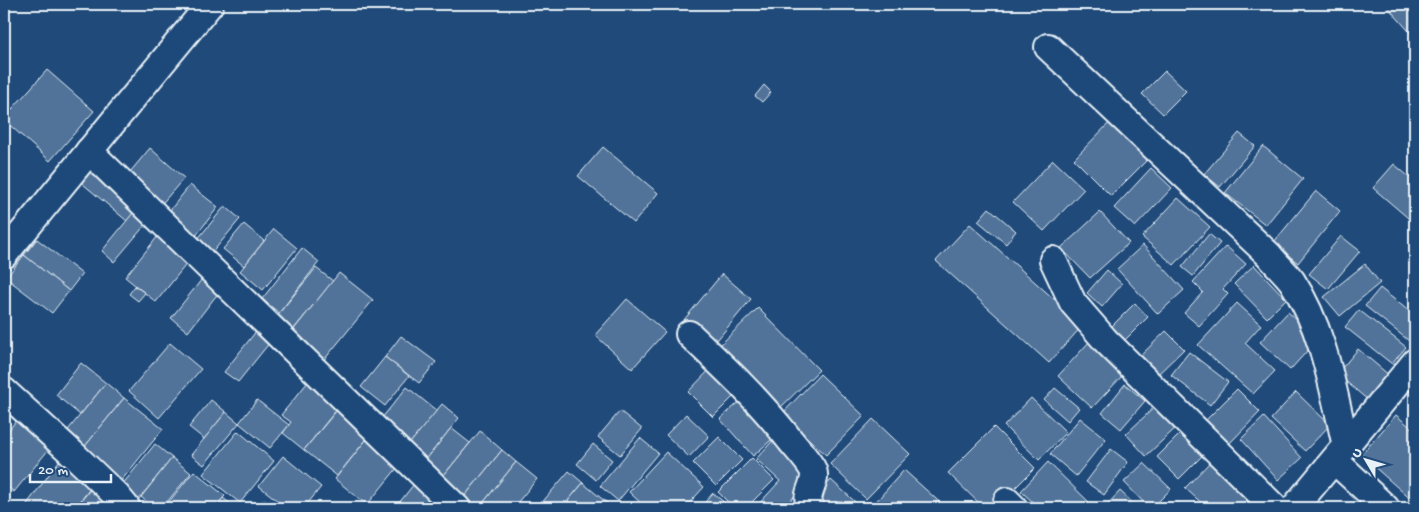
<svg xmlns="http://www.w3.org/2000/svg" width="1419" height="512" font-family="'Gochi Hand',sans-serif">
  <rect width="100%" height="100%" fill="#1f4a7a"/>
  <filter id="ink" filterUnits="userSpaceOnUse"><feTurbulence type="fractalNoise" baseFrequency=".02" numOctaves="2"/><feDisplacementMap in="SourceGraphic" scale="10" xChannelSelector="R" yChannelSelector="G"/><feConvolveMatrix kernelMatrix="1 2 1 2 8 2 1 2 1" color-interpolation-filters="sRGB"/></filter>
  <g filter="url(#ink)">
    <g fill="#517399" stroke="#e8f1f8">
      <polygon points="1385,4 1415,4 1415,38"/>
      <polygon points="47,70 94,111 50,161 4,120 4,118"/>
      <polygon points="1165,71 1186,91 1163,114 1142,94"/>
      <polygon points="764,85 771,92 762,102 755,96"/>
      <polygon points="1114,118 1152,155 1111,196 1074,159"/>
      <polygon points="1239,133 1255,146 1220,187 1204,174"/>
      <polygon points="1263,146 1303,179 1266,225 1225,193"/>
      <polygon points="603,147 658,193 634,223 578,176"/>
      <polygon points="150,148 184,178 159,207 125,178"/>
      <polygon points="1053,160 1084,189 1044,231 1013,202"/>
      <polygon points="91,162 142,203 127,221 77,179"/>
      <polygon points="1394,164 1415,182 1415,224 1373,188"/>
      <polygon points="1151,168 1172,188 1135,227 1114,208"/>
      <polygon points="190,185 218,207 191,242 163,219"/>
      <polygon points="1316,191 1340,211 1298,263 1273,243"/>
      <polygon points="1178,198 1210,227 1174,265 1142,237"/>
      <polygon points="225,206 240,219 211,254 196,241"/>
      <polygon points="989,208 1016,231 1006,244 978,221"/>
      <polygon points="1100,212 1129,243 1090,278 1061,248"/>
      <polygon points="133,213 146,224 114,262 102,251"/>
      <polygon points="244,224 264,241 244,266 223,249"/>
      <polygon points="970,224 1083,325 1049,363 936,261"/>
      <polygon points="274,229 297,248 263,290 240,271"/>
      <polygon points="1209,234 1220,243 1193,276 1182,267"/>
      <polygon points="158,236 188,262 156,302 125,277"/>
      <polygon points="1341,236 1360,251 1328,289 1309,274"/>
      <polygon points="37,239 82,274 69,291 24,255"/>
      <polygon points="1143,245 1184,290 1158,314 1117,269"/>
      <polygon points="1226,246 1246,264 1223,289 1228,294 1199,326 1184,313 1203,292 1193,282"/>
      <polygon points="302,248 319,262 279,313 262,299"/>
      <polygon points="24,255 69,291 52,313 6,278"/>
      <polygon points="1365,264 1380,283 1340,316 1324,297"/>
      <polygon points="1254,265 1286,299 1267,318 1234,284"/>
      <polygon points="316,268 333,281 293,330 276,317"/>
      <polygon points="1107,270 1122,284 1102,307 1087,293"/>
      <polygon points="339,273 373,300 324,360 291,333"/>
      <polygon points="722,274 751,299 713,345 683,321"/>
      <polygon points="202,279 219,292 188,332 171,318"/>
      <polygon points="135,286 145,293 138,301 129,294"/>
      <polygon points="1380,288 1415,316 1415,341 1413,344 1365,306"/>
      <polygon points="627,299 665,332 632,369 595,335"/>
      <polygon points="1135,303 1148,317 1123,342 1110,328"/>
      <polygon points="1237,303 1261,325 1245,343 1275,371 1253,394 1198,345"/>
      <polygon points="758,308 819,370 777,411 716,349"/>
      <polygon points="1359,310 1406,347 1392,364 1345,327"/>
      <polygon points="1288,312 1318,339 1290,370 1260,342"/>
      <polygon points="261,325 275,336 238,382 224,372"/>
      <polygon points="1166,331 1184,349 1155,377 1137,359"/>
      <polygon points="401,336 436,362 419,383 385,357"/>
      <polygon points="1090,341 1124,374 1092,408 1058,376"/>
      <polygon points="170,343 201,369 159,418 129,391"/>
      <polygon points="1358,349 1390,376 1369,401 1337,374"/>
      <polygon points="1189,352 1228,382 1210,405 1171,375"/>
      <polygon points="385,357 409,376 385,406 361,387"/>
      <polygon points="81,363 106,383 80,415 56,395"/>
      <polygon points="716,363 741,389 713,417 688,392"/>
      <polygon points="820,374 864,416 826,455 782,414"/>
      <polygon points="312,377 342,403 304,450 283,433 291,422 281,415"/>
      <polygon points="106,383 124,398 82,450 64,435"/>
      <polygon points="1125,384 1145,401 1121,429 1102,413"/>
      <polygon points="407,387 437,411 406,448 377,424"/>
      <polygon points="1055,388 1079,408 1068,421 1044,400"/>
      <polygon points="1237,389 1260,412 1229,444 1206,420"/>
      <polygon points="1296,392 1330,425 1305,451 1271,419"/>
      <polygon points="745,397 778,434 753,456 720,419"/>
      <polygon points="124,398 163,429 121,481 82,450"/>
      <polygon points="1031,398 1066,432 1039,460 1004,426"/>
      <polygon points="211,400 226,412 204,439 189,427"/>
      <polygon points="257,400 289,425 270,448 239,423"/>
      <polygon points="1161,401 1181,423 1146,456 1126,434"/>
      <polygon points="442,404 459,418 424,462 406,448"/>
      <polygon points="337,410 369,436 337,476 304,450"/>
      <polygon points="620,411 642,429 620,455 598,437"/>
      <polygon points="226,412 239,423 204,465 191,455"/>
      <polygon points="686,414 709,436 689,457 666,435"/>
      <polygon points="1396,415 1415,431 1415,503 1361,455"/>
      <polygon points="20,416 54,443 14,492 4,484 4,436"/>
      <polygon points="1264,417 1302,458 1278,480 1241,439"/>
      <polygon points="1080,418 1106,439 1076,476 1050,454"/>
      <polygon points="873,419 910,454 866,499 830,464"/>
      <polygon points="994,427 1035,468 995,508 984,508 948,473"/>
      <polygon points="451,428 470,443 439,481 421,466"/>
      <polygon points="238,431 274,461 240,503 203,474"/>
      <polygon points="480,431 502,450 460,502 439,481"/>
      <polygon points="1180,434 1202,456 1179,479 1157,457"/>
      <polygon points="777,436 813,477 783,508 755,508 780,481 756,459"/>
      <polygon points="719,437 742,460 716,486 693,463"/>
      <polygon points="640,438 658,453 618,501 600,486"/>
      <polygon points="366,440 398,467 367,505 335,479"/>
      <polygon points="155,444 172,458 135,504 118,490"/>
      <polygon points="593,444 612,460 596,480 577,464"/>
      <polygon points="1111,449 1128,462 1104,495 1086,482"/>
      <polygon points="502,450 516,462 479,508 468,508 460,502"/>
      <polygon points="666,452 704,487 685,508 646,508 629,492"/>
      <polygon points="283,456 321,487 304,508 287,508 259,486"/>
      <polygon points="62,457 95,482 75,508 24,508"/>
      <polygon points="172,458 191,473 162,508 154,508 141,497"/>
      <polygon points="752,458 774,480 746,508 734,508 718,492"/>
      <polygon points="1214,458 1257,508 1207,508 1185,488"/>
      <polygon points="516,462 537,479 513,508 479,508"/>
      <polygon points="1048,462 1095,508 1039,508 1021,491"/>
      <polygon points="1144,463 1171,489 1152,508 1149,508 1124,482"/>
      <polygon points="904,470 946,508 877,508 873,505"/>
      <polygon points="194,471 225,496 223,498 215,508 164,508"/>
      <polygon points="569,471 583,483 562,508 541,508 539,506"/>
      <polygon points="831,480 862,508 820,508 812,501"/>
      <polygon points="583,483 613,508 562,508"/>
      <polygon points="414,484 444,508 395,508"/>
      <polygon points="90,490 112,508 75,508"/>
      <polygon points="1120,491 1138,508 1104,508"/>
      <polygon points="713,493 731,508 700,508"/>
      <polygon points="223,498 236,508 215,508"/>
      <polygon points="264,499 276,508 257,508"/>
      <polygon points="519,502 526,508 514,508"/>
      <polygon points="1177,502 1185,508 1172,508"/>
    </g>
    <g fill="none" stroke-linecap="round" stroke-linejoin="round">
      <defs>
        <g id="minor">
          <path d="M1048,47L1269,255C1276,264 1285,272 1292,281C1324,330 1333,390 1346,446"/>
          <polyline points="89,151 457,508"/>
          <polyline points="4,255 210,4"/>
          <polyline points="1053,260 1073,303 1106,341 1275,508"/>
          <path d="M689,334C725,368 760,401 790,440C797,449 806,458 812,468C820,482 802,493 811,508"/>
          <polyline points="4,391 72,453 117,496 127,508"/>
          <polyline points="1335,461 1386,508"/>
          <polyline points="1007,501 1014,508"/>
          <polyline points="1294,508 1415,362"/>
        </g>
      </defs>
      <use href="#minor" stroke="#e8f1f8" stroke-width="30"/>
      <use href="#minor" stroke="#1f4a7a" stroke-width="26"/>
    </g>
  </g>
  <rect width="1419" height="512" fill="none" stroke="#1f4a7a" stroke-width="20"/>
  <rect x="10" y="10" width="1399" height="492" fill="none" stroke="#e8f1f8" stroke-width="2" filter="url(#ink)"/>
  <g transform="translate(1366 460) rotate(308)" stroke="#1f4a7a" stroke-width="4" paint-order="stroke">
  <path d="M0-4L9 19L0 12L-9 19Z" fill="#e8f1f8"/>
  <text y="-8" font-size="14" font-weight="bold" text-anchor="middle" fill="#e8f1f8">U</text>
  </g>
  <path d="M30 474v8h81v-8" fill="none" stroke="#e8f1f8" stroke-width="2.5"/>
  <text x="38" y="474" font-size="15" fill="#e8f1f8" stroke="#1f4a7a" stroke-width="4" paint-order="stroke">20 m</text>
</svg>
